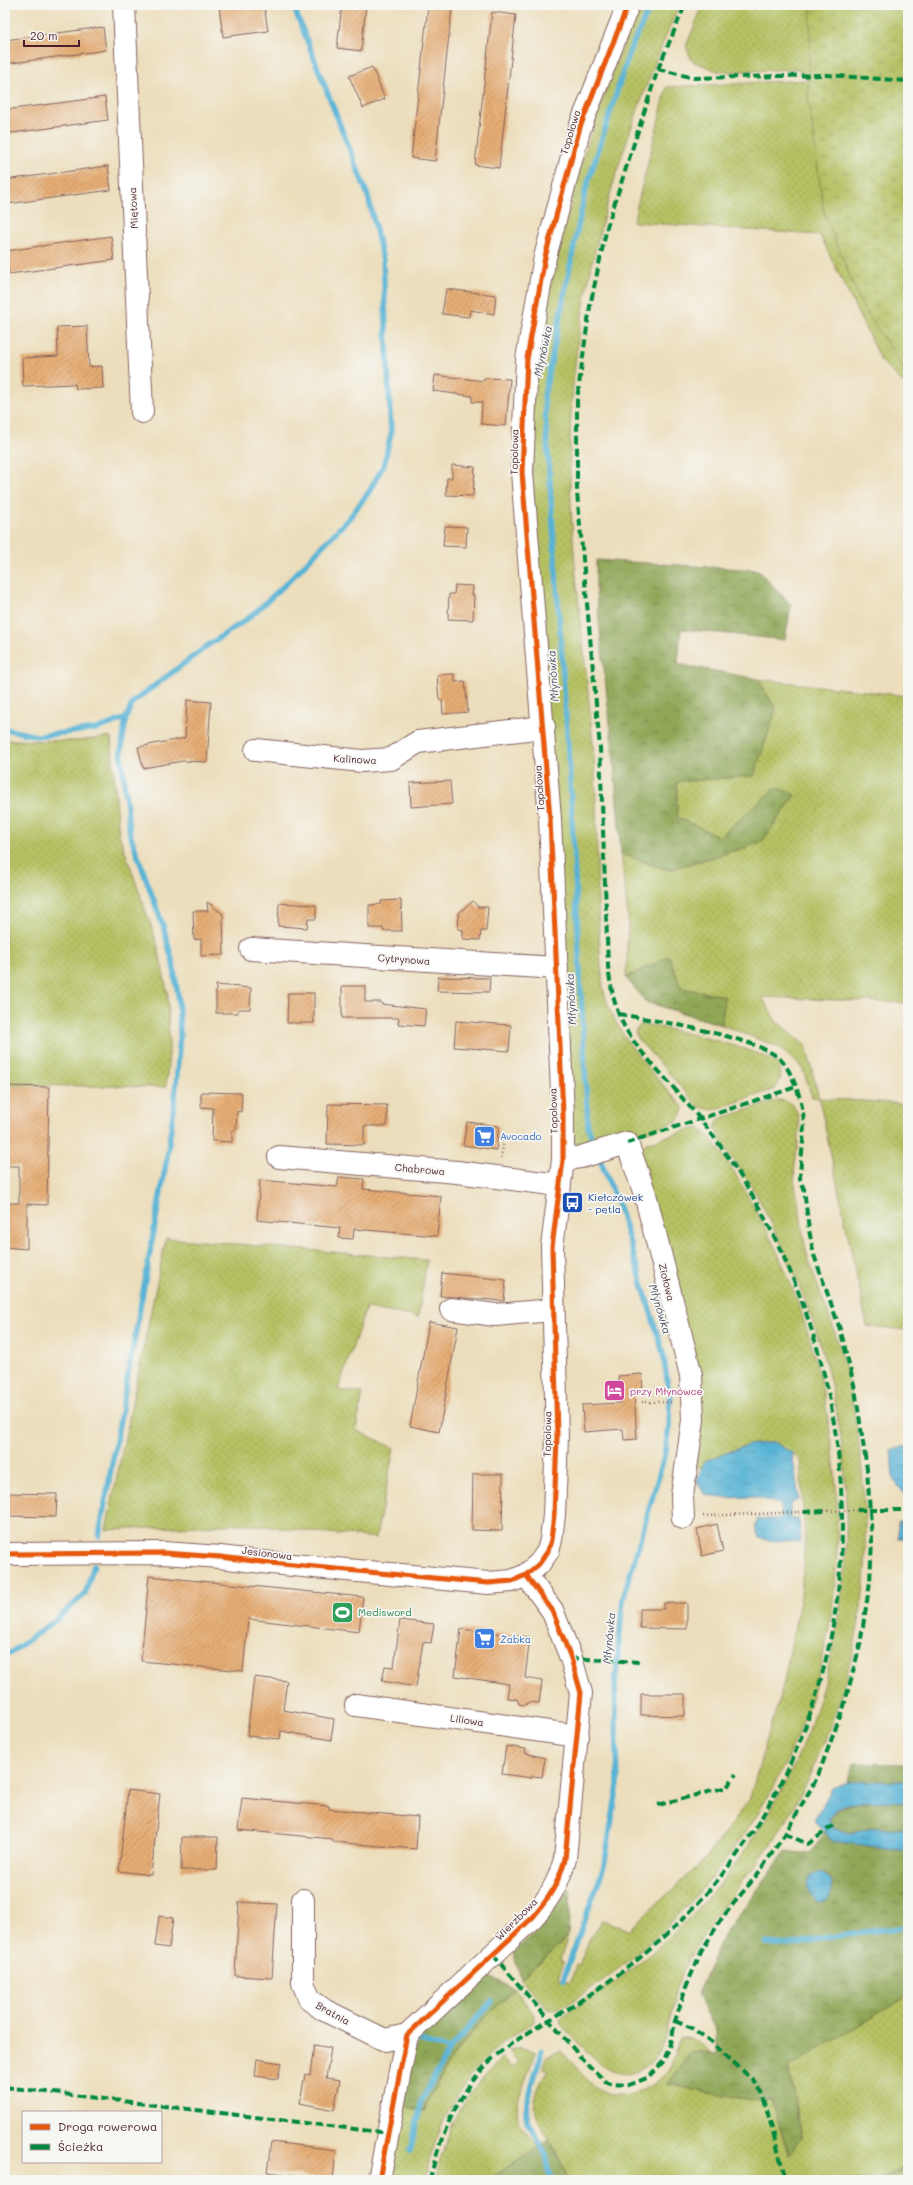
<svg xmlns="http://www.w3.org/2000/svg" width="913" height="2185" font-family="Mali,sans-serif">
  <defs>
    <pattern id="grass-dots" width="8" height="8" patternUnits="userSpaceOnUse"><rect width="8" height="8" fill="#b5c163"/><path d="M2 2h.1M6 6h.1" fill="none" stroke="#9da556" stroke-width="1.8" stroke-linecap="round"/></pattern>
    <pattern id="forest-crowns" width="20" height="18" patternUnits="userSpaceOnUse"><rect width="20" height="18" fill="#90a759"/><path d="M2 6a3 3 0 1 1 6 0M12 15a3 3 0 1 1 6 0" fill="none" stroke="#78874a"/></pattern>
    <pattern id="wetland-marsh" width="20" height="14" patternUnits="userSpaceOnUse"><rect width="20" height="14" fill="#b5c163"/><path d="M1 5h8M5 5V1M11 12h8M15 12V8" fill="none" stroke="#9da556"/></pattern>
    <pattern id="water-ripples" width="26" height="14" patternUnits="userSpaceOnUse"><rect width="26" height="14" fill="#57b3d5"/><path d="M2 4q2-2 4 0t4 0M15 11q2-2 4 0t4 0" fill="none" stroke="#4a91ad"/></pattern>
    <pattern id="building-hatch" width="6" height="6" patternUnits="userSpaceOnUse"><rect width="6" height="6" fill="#e6ad75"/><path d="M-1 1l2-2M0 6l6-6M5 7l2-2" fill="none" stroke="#bc8c60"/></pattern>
  </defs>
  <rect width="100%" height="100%" fill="#f6f6f2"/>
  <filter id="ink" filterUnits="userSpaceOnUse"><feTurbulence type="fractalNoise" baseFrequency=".025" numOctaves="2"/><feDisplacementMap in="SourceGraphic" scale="8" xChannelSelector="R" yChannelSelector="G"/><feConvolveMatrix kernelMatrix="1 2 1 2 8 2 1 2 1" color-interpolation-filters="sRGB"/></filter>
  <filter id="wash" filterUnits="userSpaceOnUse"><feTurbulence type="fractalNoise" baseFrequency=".012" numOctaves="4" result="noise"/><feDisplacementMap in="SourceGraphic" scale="16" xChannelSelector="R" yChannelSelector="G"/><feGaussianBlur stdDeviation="0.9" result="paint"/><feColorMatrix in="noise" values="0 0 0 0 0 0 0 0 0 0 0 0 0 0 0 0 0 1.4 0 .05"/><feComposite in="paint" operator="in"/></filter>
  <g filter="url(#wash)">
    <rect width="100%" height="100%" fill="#ecdebc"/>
    <g fill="url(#grass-dots)" stroke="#807047">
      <path d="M640,5H679C620,144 573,288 570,441C568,547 586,652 594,757C599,834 595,911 603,988C615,1037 650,1069 682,1106L683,1111L679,1120L674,1122L582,1152L574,1150L530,441L536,356L558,253L585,150L617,60Z"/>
      <polygon points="703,5 908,5 908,388 881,361 820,235 633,222 667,87 808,80 799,69 720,72 692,61 686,46"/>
      <polygon points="758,679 908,696 908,1003 762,997 776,1021 806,1046 819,1098 908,1104 908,1330 867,1326 819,1098 812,1097 802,1067 778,1047 722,1025 724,996 681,988 669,956 626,978 628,918 621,854 668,870 761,843 795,795 776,787 720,837 676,817 676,782 776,710"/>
      <polygon points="111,737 119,834 157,943 168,995 169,1053 166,1087 5,1085 5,740 75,741"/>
      <path d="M641,1024C663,1027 765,1050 777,1064C784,1071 780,1083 775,1089L713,1110L699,1107L637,1038L635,1031Z"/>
      <path d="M778,1100C787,1100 796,1105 798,1116C803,1139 790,1166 796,1190C801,1212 802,1236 808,1258C817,1287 830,1315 839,1345C859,1417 867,1492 865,1567C862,1653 822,1767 775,1838C745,1882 706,1922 683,1970C670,1999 672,2052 642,2069C609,2088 584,2046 563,2027L560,2022L562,2017C579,2001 602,1991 621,1977C643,1961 664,1943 683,1924C839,1770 884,1533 815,1328C799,1281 779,1236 755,1192C743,1171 722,1148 715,1127L719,1119Z"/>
      <path d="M694,1128C699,1129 700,1128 704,1132C720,1144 749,1198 760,1218C793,1278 815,1346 827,1413C863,1616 806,1796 655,1938C638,1954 569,2010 549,2010L521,1979L568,1936L560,1960L564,1962L558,1978L570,1983L576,1965L579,1966L590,1937L603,1920L629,1930L705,1859L749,1800L783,1686L801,1595L805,1538L800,1460L792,1453L704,1461L702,1468L694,1466L696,1443L639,1154L641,1148L646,1143Z"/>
      <polygon points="166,1238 427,1260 418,1317 366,1308 338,1390 363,1393 356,1430 394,1448 376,1538 244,1524 106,1530"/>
      <path d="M515,1989L534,2014V2021C521,2030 508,2038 497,2048C459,2082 435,2130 425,2180H385L400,2105L424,2111C443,2061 476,2025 515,1989Z"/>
      <path d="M908,1996V2166L877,2180H567C564,2166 557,2153 550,2140C541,2125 530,2116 536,2095C538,2087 543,2078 547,2070L542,2068L546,2058L561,2050C574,2063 588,2086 606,2093C623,2100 654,2088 665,2074C673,2065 676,2050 679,2039C693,2035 701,2045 711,2053L691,2051L667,2084L739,2099L771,2100L788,2153L802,2138L788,2067Z"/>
      <path d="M519,2047L536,2052L517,2103L518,2122L538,2146L495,2176L496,2180H435C448,2127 462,2096 502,2058L511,2068L518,2062L509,2051Z"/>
    </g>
    <g fill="url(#forest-crowns)" stroke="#6d6342">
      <polygon points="596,560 758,570 791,605 785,640 681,629 678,664 758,679 776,710 754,776 677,782 677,817 720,837 776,787 795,795 761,843 668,870 621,854 614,763 596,593"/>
      <polygon points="669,956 681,988 724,996 722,1025 646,1002 626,978"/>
      <polygon points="854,1763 908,1764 908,1781 847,1782"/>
      <path d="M888,1800L908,1802V1830L878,1827L851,1833L832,1828L829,1820C840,1799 867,1803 888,1800Z"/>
      <polygon points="825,1832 831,1841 908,1851 908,1996 788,2067 802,2138 789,2154 771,2100 739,2099 667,2084 691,2051 717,2054 717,2033 697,1994 723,1936 786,1851 810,1854"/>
      <polygon points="571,1889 568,1936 521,1979 513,1952 531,1936"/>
      <path d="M487,1975L515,1989C476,2025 443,2061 424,2111L400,2105L413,2052L423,2034Z"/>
      <polygon points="549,2139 564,2169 567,2180 496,2180 494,2176"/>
      <polygon points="908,2166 908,2180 877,2180 907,2167"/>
    </g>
    <polygon fill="url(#wetland-marsh)" stroke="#807047" points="811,5 908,5 908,375 862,306 824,213 808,97"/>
    <g fill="url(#water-ripples)" stroke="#506980">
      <polygon points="774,1442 792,1453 799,1499 790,1504 790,1518 799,1518 801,1542 775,1541 759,1538 755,1527 758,1519 781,1519 780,1504 756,1497 721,1498 704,1494 697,1481 704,1461 748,1445"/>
      <polygon points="902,1447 908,1447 908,1499 893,1479 891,1451"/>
      <rect x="898" y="1522" width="10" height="16"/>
      <path d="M908,1781V1802C892,1801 860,1800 844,1805C837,1808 832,1814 829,1820L832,1828L851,1833L878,1827L908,1830V1851L831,1841L825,1832L814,1821L832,1788L847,1782Z"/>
      <polygon points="821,1872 829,1878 832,1883 829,1898 825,1901 818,1902 809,1893 807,1883 812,1875"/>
    </g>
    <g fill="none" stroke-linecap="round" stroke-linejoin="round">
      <g stroke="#57b3d5" stroke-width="5.5">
        <polyline points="5,729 37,736 97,729 126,718"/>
        <polyline points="596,1149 588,1127 569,761 544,396 585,192 630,50 651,5"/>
        <polyline points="99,1536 167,1158 175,1098 180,1035 178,995 173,963 163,926 130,834 121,753 126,718 133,702 207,646 250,617 291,579 350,517 369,492 384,464 391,434 383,260 368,196 293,5"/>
        <polyline points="5,1657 57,1619 85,1594 94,1565"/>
        <polyline points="766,1943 787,1945 854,1933 908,1927"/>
        <polyline points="563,1980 604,1866 618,1784 615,1685 623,1599 663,1461 669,1428 670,1400 663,1353 619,1207 599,1157"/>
        <polyline points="449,2050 492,2001"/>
        <polyline points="542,2051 527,2103 527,2121 546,2155 551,2180"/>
        <polyline points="410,2151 422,2100 449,2050 418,2040"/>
      </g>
    </g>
    <g id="blocks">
      <g fill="url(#building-hatch)">
        <polygon points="229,5 264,5 268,31 223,37 219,6"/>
        <polygon points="342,5 366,5 361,51 337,48"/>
        <polygon points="428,6 452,8 435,161 411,158"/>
        <polygon points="492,12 516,15 499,168 475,165"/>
        <polygon points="103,27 106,50 5,64 5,40"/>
        <polygon points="372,67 385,99 363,108 349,76"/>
        <polygon points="105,97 108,120 5,134 5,110"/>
        <polygon points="108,166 111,190 7,204 5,180"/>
        <polygon points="111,236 114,260 9,274 6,251"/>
        <polygon points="446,289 496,295 494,314 470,310 469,317 442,314"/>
        <polygon points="87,326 89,367 102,366 103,388 76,389 75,384 23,386 22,358 58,356 57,327"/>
        <polygon points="435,375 484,381 484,378 510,379 506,426 481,424 482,402 472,402 472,396 433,391"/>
        <polygon points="452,465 475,467 473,496 446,495 447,478 452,478"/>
        <polygon points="445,526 467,527 466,547 443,546"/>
        <polygon points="455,585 473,586 472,595 474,595 473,620 448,619 449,594 454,594"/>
        <polygon points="454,674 455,682 465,681 468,712 443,714 442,700 439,700 437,675"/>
        <polygon points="187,700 211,702 207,762 183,761 143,768 138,747 185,738"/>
        <polygon points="450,781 452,804 411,807 410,783"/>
        <polygon points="401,900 402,931 383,931 383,928 369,928 369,905 382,904 381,901"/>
        <polygon points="473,901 478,907 488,907 486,931 481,931 480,940 463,939 463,930 458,929 459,913"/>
        <polygon points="207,902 223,914 224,955 201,956 201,939 194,940 193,911 208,911"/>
        <polygon points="279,903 316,905 316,919 308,919 307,928 278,926"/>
        <polygon points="438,977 490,978 489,992 437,991"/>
        <polygon points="216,985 251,988 250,1009 238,1009 238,1013 216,1013"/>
        <polygon points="342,986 365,986 365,1002 381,1002 381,1004 426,1009 424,1026 398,1024 399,1018 342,1018"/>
        <polygon points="288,993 314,993 314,1023 287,1023"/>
        <polygon points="456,1021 511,1025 509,1051 454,1047"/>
        <polygon points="5,1086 49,1087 47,1205 27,1204 27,1249 5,1247 5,1203 19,1203 19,1166 5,1166"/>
        <polygon points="201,1092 242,1093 241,1112 237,1111 236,1130 232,1130 232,1142 212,1141 213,1108 201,1107"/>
        <polygon points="328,1104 387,1105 387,1126 364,1126 364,1145 327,1144"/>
        <polygon points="467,1122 499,1126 496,1150 463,1145"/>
        <polygon points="339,1177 364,1179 363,1189 441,1196 437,1236 354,1229 353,1239 339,1238 340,1228 257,1220 260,1180 337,1187"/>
        <polygon points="442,1273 506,1280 504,1301 440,1296"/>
        <polygon points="429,1322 458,1327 439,1432 410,1426"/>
        <polygon points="642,1374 643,1393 634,1393 637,1439 624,1440 623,1429 584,1432 582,1405 621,1403 618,1376"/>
        <polygon points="473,1474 503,1474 502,1531 472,1530"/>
        <polygon points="5,1493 57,1494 56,1517 5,1516"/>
        <polygon points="717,1524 723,1551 702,1556 697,1529"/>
        <polygon points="149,1576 363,1597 359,1632 248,1619 243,1671 141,1661"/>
        <polygon points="664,1603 687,1603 687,1629 640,1628 640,1609 664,1609"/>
        <polygon points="400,1620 434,1624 431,1643 423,1642 416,1687 382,1681 385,1666 394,1667"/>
        <polygon points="461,1629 530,1637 525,1678 542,1681 539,1703 529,1702 525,1705 519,1704 517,1699 507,1698 509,1684 455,1676"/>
        <polygon points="254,1677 287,1681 283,1710 334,1719 331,1740 281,1731 280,1739 247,1736"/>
        <polygon points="641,1694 685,1694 685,1716 641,1715"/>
        <polygon points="506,1746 526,1749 525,1753 545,1758 542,1777 532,1776 532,1778 502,1774"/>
        <polygon points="128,1790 160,1794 151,1875 119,1871"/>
        <polygon points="242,1798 329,1806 329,1809 418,1817 416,1849 333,1842 333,1839 238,1830"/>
        <polygon points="182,1837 218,1837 217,1870 181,1870"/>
        <polygon points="239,1902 277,1904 272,1978 235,1976"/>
        <polygon points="159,1916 173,1918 169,1948 155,1946"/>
        <polygon points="314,2045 331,2048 326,2078 340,2080 334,2110 300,2103 305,2074 310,2075"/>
        <polygon points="257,2059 281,2063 278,2079 255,2076"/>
        <polygon points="271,2142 336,2150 333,2180 267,2172"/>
      </g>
    </g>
  </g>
  <g filter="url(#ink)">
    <use href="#blocks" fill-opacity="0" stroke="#83625e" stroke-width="1"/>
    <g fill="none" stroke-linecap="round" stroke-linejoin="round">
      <defs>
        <g id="minor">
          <polyline points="124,5 142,412"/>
          <polyline points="256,750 362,761 391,759 418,742 544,727"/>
          <polyline points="251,949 557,968"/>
          <polyline points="279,1157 457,1172 560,1185"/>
          <polyline points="563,1160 581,1157 627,1143 645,1194 691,1375 693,1420 682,1496 683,1518"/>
          <polyline points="451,1309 495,1315 553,1310"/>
          <polyline points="5,1554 164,1553 220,1557 271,1563 488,1583 512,1581 526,1575 539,1564 548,1551 551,1540 554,1515 557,1437 552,1247 563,1160 563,1115 550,819 522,472 527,359 545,257 580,127 628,5"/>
          <polyline points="356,1705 578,1736"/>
          <polyline points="303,1900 303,1983 310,2000 324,2010 385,2040 407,2035"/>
          <path d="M379,2180L407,2035L533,1917C550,1897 558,1884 565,1859L581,1693L571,1658L552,1610L526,1575"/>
        </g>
      </defs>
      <use href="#minor" stroke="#83625e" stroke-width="24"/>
      <g stroke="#83625e" stroke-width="2.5" stroke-dasharray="1 3" stroke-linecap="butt">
        <polyline points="498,1138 504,1139 501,1158"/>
        <polyline points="642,1402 673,1402"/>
        <polyline points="824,1511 857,1510"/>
        <polyline points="703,1516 804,1512"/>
      </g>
      <use href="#minor" stroke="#fff" stroke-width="22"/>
      <g stroke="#00873e" stroke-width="4" stroke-dasharray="8 4" stroke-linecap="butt">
        <polyline points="658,69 694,78 826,75 908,81"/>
        <polyline points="627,1143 796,1087"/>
        <polyline points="857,1510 908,1510"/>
        <polyline points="804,1512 824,1511"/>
        <polyline points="571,1658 640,1662"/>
        <polyline points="658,1805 727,1787 736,1774"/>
        <polyline points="785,1834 808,1844 834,1825"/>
        <path d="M493,1955L584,2061L605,2081L613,2084L629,2085L647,2078L663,2062L671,2044L675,2021L686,1987L701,1952L722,1918L760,1871L785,1834L817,1778L844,1706L860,1645L870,1582L872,1540L867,1469L855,1389L841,1332L814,1255L809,1230L804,1189L800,1180C800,1157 807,1130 802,1107C799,1092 791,1071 781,1060C760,1037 652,1020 619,1014"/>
        <polyline points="675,2021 692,2028 710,2041 753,2080 762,2092 786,2180"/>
        <polyline points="5,2087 388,2133"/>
        <path d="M430,2180C440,2135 458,2093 491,2060C506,2046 526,2034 544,2023C569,2009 593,1993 616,1976C777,1860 856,1667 840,1473C831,1359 789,1245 724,1151C706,1125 686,1102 665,1078C648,1059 629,1040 619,1015C613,999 610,983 608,966L600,748L577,492V399L590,306L607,227L658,69L685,5"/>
      </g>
      <defs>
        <g id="cycleway">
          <polyline points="5,1554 164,1553 220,1557 271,1563 488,1583 512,1581 526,1575 539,1564 548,1551 551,1540 554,1515 557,1437 552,1247 563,1160 563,1115 550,819 522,472 527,359 545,257 580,127 628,5"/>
          <path d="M379,2180L407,2035L533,1917C550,1897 558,1884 565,1859L581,1693L571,1658L552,1610L526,1575"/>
        </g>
      </defs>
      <use href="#cycleway" stroke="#f6f6f2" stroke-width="8"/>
      <use href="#cycleway" stroke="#e8590c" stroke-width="5"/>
    </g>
  </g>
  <defs>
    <symbol id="supermarket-square" viewBox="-11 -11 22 22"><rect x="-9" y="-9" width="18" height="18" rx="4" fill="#3f7fe0" stroke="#f6f6f2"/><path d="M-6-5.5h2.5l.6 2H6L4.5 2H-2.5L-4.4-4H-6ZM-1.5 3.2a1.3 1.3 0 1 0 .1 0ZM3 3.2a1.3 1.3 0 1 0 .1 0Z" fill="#fff"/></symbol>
    <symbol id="bus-square" viewBox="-11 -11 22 22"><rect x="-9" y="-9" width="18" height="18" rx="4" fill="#1a4fb4" stroke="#f6f6f2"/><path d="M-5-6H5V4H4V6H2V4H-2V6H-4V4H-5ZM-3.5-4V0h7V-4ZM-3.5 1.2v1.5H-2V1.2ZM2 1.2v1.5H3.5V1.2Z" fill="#fff"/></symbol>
    <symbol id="hotel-square" viewBox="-11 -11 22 22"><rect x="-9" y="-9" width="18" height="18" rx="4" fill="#d1479c" stroke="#f6f6f2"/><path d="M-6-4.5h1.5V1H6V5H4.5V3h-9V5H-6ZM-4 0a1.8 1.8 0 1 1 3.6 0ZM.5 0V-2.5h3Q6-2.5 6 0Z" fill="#fff"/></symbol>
    <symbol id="stadium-square" viewBox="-11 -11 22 22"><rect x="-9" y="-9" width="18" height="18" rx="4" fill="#2e9e5b" stroke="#f6f6f2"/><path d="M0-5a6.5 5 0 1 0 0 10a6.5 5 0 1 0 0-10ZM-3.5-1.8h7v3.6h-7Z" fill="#fff"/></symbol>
  </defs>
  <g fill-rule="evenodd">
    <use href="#supermarket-square" x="472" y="1124" width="25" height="25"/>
    <use href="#bus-square" x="560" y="1190" width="25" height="25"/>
    <use href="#hotel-square" x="602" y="1378" width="25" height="25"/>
    <use href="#stadium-square" x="330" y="1600" width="25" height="25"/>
    <use href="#supermarket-square" x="472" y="1626" width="25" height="25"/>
  </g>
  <g text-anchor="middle" stroke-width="3.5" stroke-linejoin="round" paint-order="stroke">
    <g font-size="10" fill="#4a1f2b" stroke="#f6f6f2">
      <text transform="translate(570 132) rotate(-73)" y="4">Topolowa</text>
      <text transform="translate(133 208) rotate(-93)" y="4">Miętowa</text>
      <text transform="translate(514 452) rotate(-89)" y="4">Topolowa</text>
      <text transform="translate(355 759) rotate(3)" y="4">Kalinowa</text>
      <text transform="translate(539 788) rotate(-94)" y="4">Topolowa</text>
      <text transform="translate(404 959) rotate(4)" y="4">Cytrynowa</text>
      <text transform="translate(553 1111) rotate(-92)" y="4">Topolowa</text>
      <text transform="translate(420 1169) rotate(5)" y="4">Chabrowa</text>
      <text transform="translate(667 1282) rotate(76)" y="4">Ziołowa</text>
      <text transform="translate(547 1434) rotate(-89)" y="4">Topolowa</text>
      <text transform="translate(267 1553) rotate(7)" y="4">Jesionowa</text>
      <text transform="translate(467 1720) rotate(8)" y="4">Liliowa</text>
      <text transform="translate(516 1919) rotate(-45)" y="4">Wierzbowa</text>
      <text transform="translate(333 2013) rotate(29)" y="4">Bratnia</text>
    </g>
    <g font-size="10" fill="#366cbe" stroke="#f6f6f2" text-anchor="start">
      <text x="500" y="1140">Avocado</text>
      <text x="500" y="1643">Żabka</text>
    </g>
    <g font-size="10" fill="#164399" stroke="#f6f6f2" text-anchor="start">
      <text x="588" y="1201">Kiełczówek<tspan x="588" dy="12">- pętla</tspan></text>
    </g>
    <g font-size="10" fill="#b23c85" stroke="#f6f6f2" text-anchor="start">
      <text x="630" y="1395">przy Młynówce</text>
    </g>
    <g font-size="10" fill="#27864d" stroke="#f6f6f2" text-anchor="start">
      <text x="358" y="1616">Medisword</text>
    </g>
    <g font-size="11" font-style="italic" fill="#4f5366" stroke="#f6f6f2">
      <text transform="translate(543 351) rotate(-78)" y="4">Młynówka</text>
      <text transform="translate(553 676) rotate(-94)" y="4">Młynówka</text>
      <text transform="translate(571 999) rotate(-93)" y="4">Młynówka</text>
      <text transform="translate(660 1309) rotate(73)" y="4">Młynówka</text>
      <text transform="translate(609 1638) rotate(-85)" y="4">Młynówka</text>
    </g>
  </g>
  <rect width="913" height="2185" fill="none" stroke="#f6f6f2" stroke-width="20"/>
  <rect x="22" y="2111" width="140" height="52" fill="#f6f6f2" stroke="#b1a0a2"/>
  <rect x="30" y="2124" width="20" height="6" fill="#e8590c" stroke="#b1a0a2"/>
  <text x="58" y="2131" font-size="12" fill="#4a1f2b">Droga rowerowa</text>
  <rect x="30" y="2144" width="20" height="6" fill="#00873e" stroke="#b1a0a2"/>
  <text x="58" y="2151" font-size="12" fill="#4a1f2b">Ścieżka</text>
  <path d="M24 40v6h55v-6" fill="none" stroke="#4a1f2b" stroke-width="2"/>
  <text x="30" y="40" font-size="12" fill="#4a1f2b" stroke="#f6f6f2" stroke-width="3" paint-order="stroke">20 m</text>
</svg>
